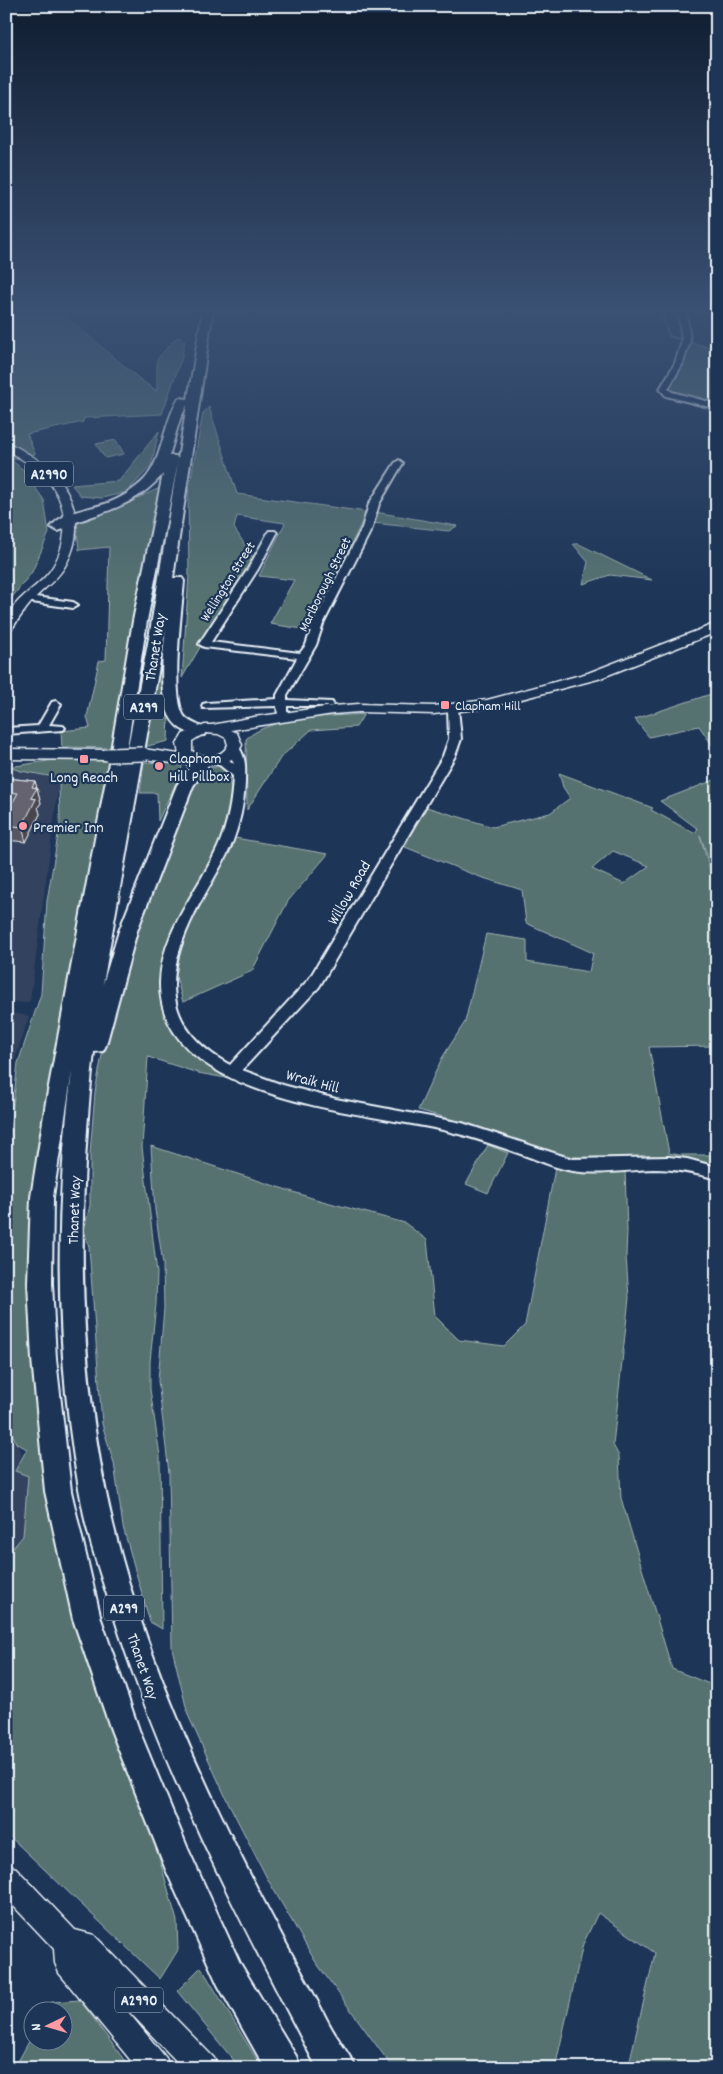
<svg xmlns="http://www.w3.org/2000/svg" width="723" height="2074" font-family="Dekko,sans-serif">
  <rect width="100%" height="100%" fill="#1d3557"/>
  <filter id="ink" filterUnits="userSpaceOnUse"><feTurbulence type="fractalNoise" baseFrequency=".02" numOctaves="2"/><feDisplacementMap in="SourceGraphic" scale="10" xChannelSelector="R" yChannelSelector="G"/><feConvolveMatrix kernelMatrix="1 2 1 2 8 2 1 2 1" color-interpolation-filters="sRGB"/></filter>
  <g filter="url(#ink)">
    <g fill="#33435e">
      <polygon points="6,765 21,771 54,777 59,783 30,1001 26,1003 6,1001"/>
      <polygon points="6,1012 29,1016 12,1069 6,1110"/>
      <polygon points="6,1395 10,1428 22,1454 16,1470 28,1475 23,1536 6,1556"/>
    </g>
    <g fill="#57726f" stroke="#a0b2b4" fill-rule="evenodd">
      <polygon points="6,309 57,309 142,381 157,391 157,359 177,337 185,340 182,357 162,414 84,418 83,422 27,434 35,454 11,460 35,479 32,483 44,500 49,533 32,572 6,605"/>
      <polygon points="687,342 717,349 717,407 673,394 668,389"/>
      <polygon points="209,407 237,494 367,512 309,630 270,624 294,580 259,576 285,523 237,516 234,528 253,557 182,678 189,575 188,494 203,413"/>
      <polygon points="159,431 151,466 127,492 102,498 81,496 72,485 119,481"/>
      <polygon points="116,440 124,454 105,458 96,444"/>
      <polygon points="160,488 111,748 62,747 61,731 90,728 87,717 99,661 106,660 109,547 79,550 76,522 115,508"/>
      <polygon points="375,512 457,526 449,531 372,523"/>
      <polygon points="573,544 579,544 652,580 610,575 583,584 588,562"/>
      <polygon points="175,557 168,741 144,747"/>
      <polygon points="717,692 717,752 699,726 649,737 635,719"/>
      <path d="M364,714L356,727L311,730L281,757L247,810L246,739C272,715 330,717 364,714Z"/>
      <polygon points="60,759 108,761 88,881 36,1154 29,1248 35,1368 145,1808 177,1921 178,1950 160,1979 6,1833 6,1556 23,1536 28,1476 15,1471 27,1449 16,1443 10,1428 6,1405 6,1163 18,1063 41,994 47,901 60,823 59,783 54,777 21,771 9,767"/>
      <polygon points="144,762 181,764 182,770 158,821 157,793 140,793"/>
      <path d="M220,766L228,771C230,782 232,794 232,805C230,830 216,851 205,872C180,918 140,989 179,1038C192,1054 211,1064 228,1075L226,1078L198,1073L148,1057L142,1147L157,1273L156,1304L150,1361V1389L160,1456L162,1629L150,1622L123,1527L114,1463L102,1424L89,1247L84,1230L90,1205V1154L95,1092L107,1029L128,941L195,778L206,769Z"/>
      <path d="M559,773L653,808L651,810L694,833L698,829L660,801L717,779V883L700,835L717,895V965L708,988L717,1027V1046L649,1047L669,1153L679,1155H717V1166L679,1156L677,1158L652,1156L619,1159L577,1157L557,1154L461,1122L418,1110L442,1058L465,1022L486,934L527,940V962L589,972L593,953L526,923L522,890L477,876L405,847L423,806L493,827L550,813L570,798L563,787ZM613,851L649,866L624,884L592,869Z"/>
      <polygon points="235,838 328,854 288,901 252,971 183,1002 176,977 180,946 199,903 212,884"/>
      <polygon points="488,1145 508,1153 488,1193 466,1184"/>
      <polygon points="151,1146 315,1199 405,1223 427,1240 435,1316 459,1340 504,1346 525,1325 556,1163 625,1169 627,1231 626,1256 629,1298 613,1445 619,1456 621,1498 672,1669 717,1687 717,2068 628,2068 655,1953 598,1913 583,1944 555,2068 393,2068 315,1961 267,1878 227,1800 188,1715 172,1648 169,1473 158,1381 164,1308 163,1264 155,1210"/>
      <polygon points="201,1967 262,2068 240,2068 177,1991"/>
      <polygon points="80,2000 130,2068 15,2067 32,2036 32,2042 62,2042 62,2012 46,2011 52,2002"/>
    </g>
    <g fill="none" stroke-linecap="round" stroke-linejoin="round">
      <polyline stroke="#85a1b7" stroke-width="2" points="660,309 669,336 717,350"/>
      <defs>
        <g id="minor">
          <polygon points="678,309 686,309 690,341 683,363 668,389 672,392 717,404 717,409 666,396 660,389 675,363 682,341"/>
          <polygon points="399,460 403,463 379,504 372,528 323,624 316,645 287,695 287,700 332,702 333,704 332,706 287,706 287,712 292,717 287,720 278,715 277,706 203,708 202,706 203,704 207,703 277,699 277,695 297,658 204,647 199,644 248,569 269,531 275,531 277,533 258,569 211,642 300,653 306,645 313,624 362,528 369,504 395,463"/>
          <polygon points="28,596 73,602 78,605 73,608 25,601 23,599"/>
          <polygon points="56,701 61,704 49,725 63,726 65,728 63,730 6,734 6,728 38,726 52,702"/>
          <path d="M453,705L458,708L461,739L455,756L319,987L242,1070L283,1085L336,1099L462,1123L572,1159L669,1157L687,1159L717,1167V1179C695,1173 676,1169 654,1169C628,1170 599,1175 573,1171C559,1169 545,1163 532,1158C504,1148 476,1138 447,1131C364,1111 159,1102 160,983C161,932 198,891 218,847C228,824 232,801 233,776L216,762L214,759L216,756H224L234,764L228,749L234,745L238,746C247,759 245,768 245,783C244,804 239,826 231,846C219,872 202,896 190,923C162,984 168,1031 230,1065L309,979L443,756L449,739L448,708Z"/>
        </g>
        <g id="major">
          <path d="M6,443C15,445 23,451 30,455C70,479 90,523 65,566C57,580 45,587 34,599C25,609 18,620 11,630L6,631C6,603 28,595 45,577C68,552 72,509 49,482C38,468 22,459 6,450Z"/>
          <path d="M717,623V632L598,679L487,708L434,714L359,712L333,714L231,730L237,733L242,745C239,751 236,757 230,760C210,772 166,761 143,759L138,757L136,754L138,751L143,749L179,754L177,744L183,734L205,725H212L254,717L333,706L359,704L434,706L487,700L588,673ZM205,733L218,734L226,738L228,745C221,759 204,759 192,751V741Z"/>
          <polygon points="6,749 109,750 114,752 116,755 114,758 109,760 6,759"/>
          <polygon points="6,1865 16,1868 75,1930 94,1935 214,2058 218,2068 183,2068 119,2001 166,2058 170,2068 137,2068 59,1973 55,1963 54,1949 6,1898"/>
        </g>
        <path id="highway" d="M203,309H213L173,578H182L184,581C182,608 170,695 184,716C190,724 201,724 206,731L204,735C197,736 192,735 185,731C153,716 163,656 166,627L103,984L119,931L177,785L197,757L203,756L209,757L211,761L193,786L137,931L106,1045L103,1051L94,1052C77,1208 76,1370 113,1524C136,1621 176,1721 219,1811C248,1873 280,1933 313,1993C322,2009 329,2026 339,2040C345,2050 351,2057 356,2068H318L315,2064C238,1917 161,1769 112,1610C102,1580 92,1550 85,1520C55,1373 53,1219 72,1071L53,1197L52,1283L56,1359L71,1491L101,1619L139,1730L188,1849L240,1963L296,2056L301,2068H265L218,1985L166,1870L111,1730L73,1619L45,1491L32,1359L28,1283L31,1197L46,1102L106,780L133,621L163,474C138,503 113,509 79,521C71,523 66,529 58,531L51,527C63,511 91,509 108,503C121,498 134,490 144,480C163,460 163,423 179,398L188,399ZM187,405L178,459L176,456H169L180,419ZM178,461L149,638L124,767L147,621Z"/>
      </defs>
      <use href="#minor" stroke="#e8f1f8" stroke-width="4"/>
      <use href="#major" stroke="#e8f1f8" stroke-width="3"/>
      <use href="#highway" stroke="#e8f1f8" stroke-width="4"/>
      <use href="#minor" fill="#1d3557" fill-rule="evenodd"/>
      <use href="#major" fill="#1d3557" fill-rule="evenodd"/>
      <use href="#highway" fill="#1d3557" fill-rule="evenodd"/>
      <defs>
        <polyline id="major-bridge" points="109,755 143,754"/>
      </defs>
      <use href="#major-bridge" stroke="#e8f1f8" stroke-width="16" stroke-linecap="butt"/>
      <use href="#major-bridge" stroke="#1d3557" stroke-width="13"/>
    </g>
    <polygon fill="#575560" stroke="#e8f1f8" points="6,778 35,781 41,803 38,807 40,814 26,842 6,840 6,814 11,806 6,806"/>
    <polygon fill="#47454e" stroke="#e8f1f8" points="35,781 41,803 38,807 40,814 26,842 22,827 31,798 32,787"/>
    <polygon fill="#656370" stroke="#e8f1f8" points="6,778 35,781 32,787 37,788 31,798 36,799 22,827 6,825 6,814 18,793 6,792"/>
  </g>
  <linearGradient id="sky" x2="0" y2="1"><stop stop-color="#101d30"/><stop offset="0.52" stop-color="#3a5174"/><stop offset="1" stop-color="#3a5174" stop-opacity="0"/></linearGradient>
  <rect width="723" height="599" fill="url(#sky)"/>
  <g fill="#ff9aa2" stroke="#1d3557" stroke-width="2">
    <rect x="440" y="700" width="10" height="10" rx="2.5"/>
    <rect x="79" y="754" width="10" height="10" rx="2.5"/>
    <circle cx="159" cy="766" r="5"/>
    <circle cx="23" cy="826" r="5"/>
  </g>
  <g text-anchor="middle" stroke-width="4.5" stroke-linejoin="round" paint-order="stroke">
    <g font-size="14" fill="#e8f1f8" stroke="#1d3557">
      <text transform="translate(227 581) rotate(-58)" y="5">Wellington Street</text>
      <text transform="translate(324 584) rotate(-64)" y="5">Marlborough Street</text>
    </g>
    <g font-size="14" fill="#e8f1f8" stroke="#1d3557" text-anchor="start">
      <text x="455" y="710">Clapham Hill</text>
    </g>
    <g fill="#1d3557" stroke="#abb9c8" stroke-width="1">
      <rect x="25" y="461.5" width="48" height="25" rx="4"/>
      <rect x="124" y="694.5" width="40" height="25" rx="4"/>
      <rect x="104" y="1595.5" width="40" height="25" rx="4"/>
      <rect x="115" y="1987.5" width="48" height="25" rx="4"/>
    </g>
    <g font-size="15" font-weight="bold" fill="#e8f1f8">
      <text x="49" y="479">A2990</text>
      <text x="144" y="712">A299</text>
      <text x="124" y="1613">A299</text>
      <text x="139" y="2005">A2990</text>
    </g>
    <g font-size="16" fill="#e8f1f8" stroke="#1d3557">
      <text transform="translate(154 647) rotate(-81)" y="6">Thanet Way</text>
      <text transform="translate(348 892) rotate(-60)" y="6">Willow Road</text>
      <text transform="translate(313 1080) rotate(15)" y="6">Wraik Hill</text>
      <text transform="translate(73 1210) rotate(-88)" y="6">Thanet Way</text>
      <text transform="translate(144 1666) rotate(71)" y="6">Thanet Way</text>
    </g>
    <g font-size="16" fill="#e8f1f8" stroke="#1d3557" text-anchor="start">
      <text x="169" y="763">Clapham<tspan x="169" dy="18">Hill Pillbox</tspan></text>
      <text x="84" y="782" text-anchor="middle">Long Reach</text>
      <text x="33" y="832">Premier Inn</text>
    </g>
  </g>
  <rect width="723" height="2074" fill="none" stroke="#1d3557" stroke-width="25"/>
  <rect x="12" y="12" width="698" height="2049" fill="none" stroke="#e8f1f8" stroke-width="2" filter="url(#ink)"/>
  <g transform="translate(48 2026) rotate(265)"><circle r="24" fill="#1d3557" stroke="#6e8097"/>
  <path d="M0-4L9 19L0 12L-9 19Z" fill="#ff9aa2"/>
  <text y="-8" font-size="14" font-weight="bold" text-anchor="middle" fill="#e8f1f8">N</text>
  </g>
</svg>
